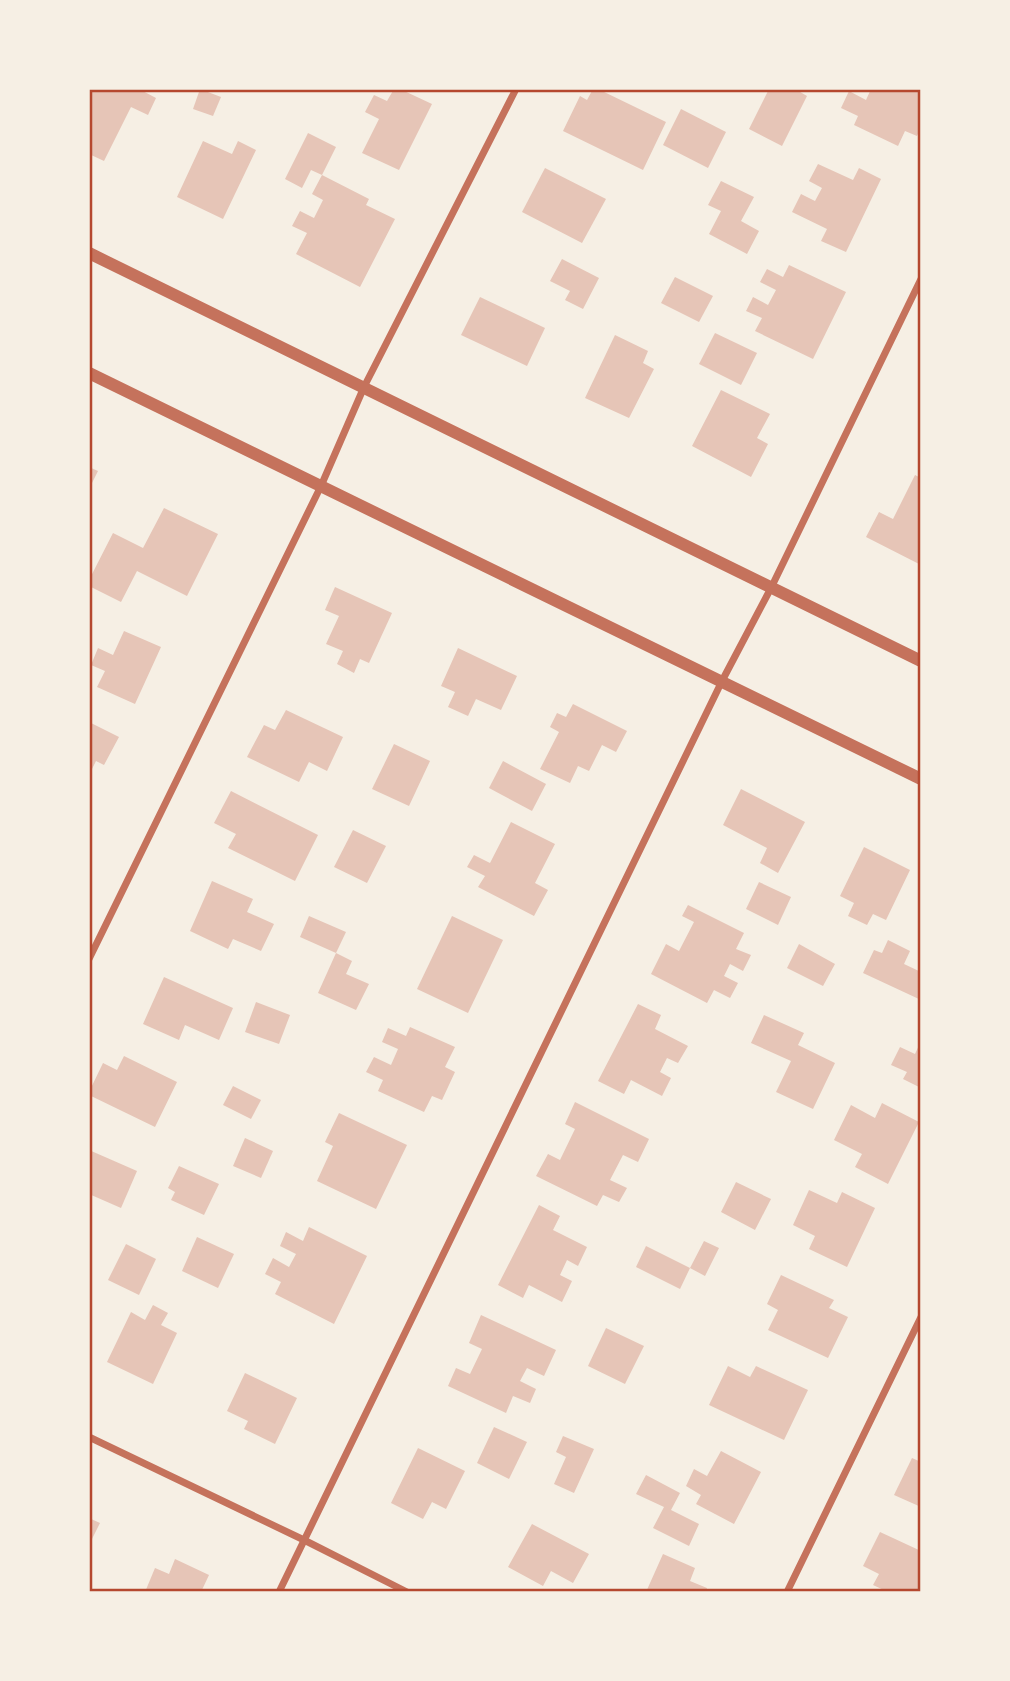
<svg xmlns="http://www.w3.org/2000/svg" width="1010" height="1681" font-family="'Sofia Sans Condensed',sans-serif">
  <rect width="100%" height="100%" fill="#f6efe4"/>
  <g fill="#e6c5b7">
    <polygon points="89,89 139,89 156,98 148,115 131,107 104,161 89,154"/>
    <polygon points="200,89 221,97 213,116 193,109"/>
    <polygon points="394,89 400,89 432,104 399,170 362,153 379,119 365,112 374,95 387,101"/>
    <polygon points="593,89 598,89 666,122 643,170 563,131 580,96 587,100"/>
    <polygon points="769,89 795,89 807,96 782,146 749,129"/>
    <polygon points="871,89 921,89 921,128 917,136 905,131 898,146 854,125 858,116 841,108 849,91 866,100"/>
    <polygon points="681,109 726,132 708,168 663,145"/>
    <polygon points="308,133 336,147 322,175 311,170 302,188 285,179"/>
    <polygon points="203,141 232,154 238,141 256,150 223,219 177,197"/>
    <polygon points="818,164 853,180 859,168 881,179 846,252 821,241 827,229 792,212 801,194 815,201 822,188 809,181"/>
    <polygon points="545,168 606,199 582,243 522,212"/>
    <polygon points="322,175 369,199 366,205 395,219 360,287 296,254 307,233 292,226 300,211 314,218 323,200 312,194"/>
    <polygon points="721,181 754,197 741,221 759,231 747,254 709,234 721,211 708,205"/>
    <polygon points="562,259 599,278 583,309 565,300 570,291 550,281"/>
    <polygon points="789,265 846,292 813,359 755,331 762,318 746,311 753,297 768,305 776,290 760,282 767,269 783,277"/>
    <polygon points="675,277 713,296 699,322 661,303"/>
    <polygon points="480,297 545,328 527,366 461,335"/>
    <polygon points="715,333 757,353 741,385 699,364"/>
    <polygon points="615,335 648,351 643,363 654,369 629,418 585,398"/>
    <polygon points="721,390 770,414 757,438 768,444 751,477 692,446"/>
    <polygon points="89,467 98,471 89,489"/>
    <polygon points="915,475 921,478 921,561 919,564 866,537 879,512 893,519"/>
    <polygon points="164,508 218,534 187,596 137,571 121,602 89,586 89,580 113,533 143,548"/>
    <polygon points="335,587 392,613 369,663 360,659 354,673 337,664 343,651 326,644 339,616 325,610"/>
    <polygon points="124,631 161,647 135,704 97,687 105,671 91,665 98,648 113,655"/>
    <polygon points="458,648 517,676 501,710 476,699 468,716 448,707 455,692 441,686"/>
    <polygon points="573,704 627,731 616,752 602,745 589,771 578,766 570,783 540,769 559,732 550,727 557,713 566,717"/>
    <polygon points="286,710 343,737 327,771 309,762 299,782 247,757 264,725 275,730"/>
    <polygon points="89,722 119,737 104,765 96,761 89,775"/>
    <polygon points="394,744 430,761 409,806 372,789"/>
    <polygon points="503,761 546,784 532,811 489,788"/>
    <polygon points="741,789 805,822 778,873 760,863 767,848 723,825"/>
    <polygon points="231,791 318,835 295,881 228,848 236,834 214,823"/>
    <polygon points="511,822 555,844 535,883 548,890 534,916 478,887 485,876 467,867 474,855 490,863"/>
    <polygon points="353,830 386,846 367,883 334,867"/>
    <polygon points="864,847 910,870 886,920 873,914 867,925 848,916 854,903 840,896"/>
    <polygon points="212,881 253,899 247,912 274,924 261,951 233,939 228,949 190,931"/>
    <polygon points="759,882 791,897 778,925 746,909"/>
    <polygon points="688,905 744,933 736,949 751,955 743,971 730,964 724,976 738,983 730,998 714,990 707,1003 651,974 666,944 679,951 694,922 682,916"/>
    <polygon points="309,916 346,932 336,953 300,937"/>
    <polygon points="452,916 503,940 468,1013 417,989"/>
    <polygon points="888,940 910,951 904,964 921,972 921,1000 863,973 874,950 882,953"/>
    <polygon points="799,944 835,964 823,986 787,968"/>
    <polygon points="336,953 352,961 346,974 369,984 356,1010 318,993"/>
    <polygon points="164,977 233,1008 219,1040 185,1025 179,1040 143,1024"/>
    <polygon points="256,1002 290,1015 279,1044 245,1032"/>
    <polygon points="638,1004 661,1015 655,1029 688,1046 678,1063 667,1058 660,1072 671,1078 662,1096 631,1080 624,1094 598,1081"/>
    <polygon points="764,1015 804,1033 798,1045 835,1063 813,1109 776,1092 791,1061 751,1043"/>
    <polygon points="410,1027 455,1047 445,1067 455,1072 442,1100 432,1096 424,1112 378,1091 383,1080 366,1072 374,1057 391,1065 398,1049 382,1042 388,1028 406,1036"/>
    <polygon points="921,1041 921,1088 903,1079 907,1072 891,1065 900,1047 915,1054"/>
    <polygon points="124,1056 177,1082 155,1127 89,1095 89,1092 103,1063 117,1070"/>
    <polygon points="233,1086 261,1100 251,1119 223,1105"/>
    <polygon points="575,1102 649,1139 638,1162 623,1155 610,1180 627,1188 619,1202 603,1195 597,1206 536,1176 548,1154 560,1160 575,1129 565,1124"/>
    <polygon points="882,1103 919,1122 888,1184 855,1167 862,1154 834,1140 851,1105 875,1118"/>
    <polygon points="339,1113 407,1145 376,1209 317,1181 333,1146 325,1142"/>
    <polygon points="245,1138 273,1151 261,1178 233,1166"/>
    <polygon points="89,1150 137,1171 121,1208 89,1194"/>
    <polygon points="179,1166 219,1184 204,1215 171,1200 175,1192 168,1188"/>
    <polygon points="736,1182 771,1199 755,1230 721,1212"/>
    <polygon points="809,1190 837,1203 842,1192 875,1208 847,1267 809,1249 815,1236 793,1225"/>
    <polygon points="539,1205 560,1216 553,1230 587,1247 578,1266 567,1260 560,1275 572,1281 562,1302 529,1285 523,1298 498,1285"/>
    <polygon points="309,1227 367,1256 334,1324 275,1294 281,1282 265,1274 273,1258 289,1267 296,1254 280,1246 286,1232 303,1241"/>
    <polygon points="197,1237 234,1254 218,1288 182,1271"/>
    <polygon points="704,1241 719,1248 705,1276 690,1268 680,1289 636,1267 646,1246 690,1268"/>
    <polygon points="126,1244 156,1259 139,1295 108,1280"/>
    <polygon points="781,1275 834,1300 829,1308 848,1317 828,1358 768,1330 778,1310 767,1304"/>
    <polygon points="153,1305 168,1313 161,1325 177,1333 153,1384 107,1362 131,1312 145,1320"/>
    <polygon points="481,1315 556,1350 544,1376 527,1368 520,1381 536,1389 530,1403 513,1396 506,1413 448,1386 456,1368 470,1374 482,1349 469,1343"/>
    <polygon points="606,1328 644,1346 625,1384 588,1366"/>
    <polygon points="728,1366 750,1377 756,1366 808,1390 784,1440 709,1405"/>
    <polygon points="245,1373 297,1398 275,1444 244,1429 248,1421 227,1411"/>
    <polygon points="494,1427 527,1442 509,1479 477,1463"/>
    <polygon points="563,1436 594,1449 574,1493 554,1484 566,1457 556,1452"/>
    <polygon points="418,1448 465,1471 446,1509 432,1502 423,1519 391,1503"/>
    <polygon points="721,1451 761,1472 734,1524 696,1504 701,1495 686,1486 694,1469 707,1476"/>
    <polygon points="912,1458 921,1462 921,1507 894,1495"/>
    <polygon points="646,1475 680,1493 671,1510 699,1524 689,1546 653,1528 664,1507 636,1494"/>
    <polygon points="89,1518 100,1523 89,1545"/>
    <polygon points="532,1524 589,1554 573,1583 551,1571 543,1586 508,1567"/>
    <polygon points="880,1532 921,1551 921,1592 888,1592 873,1585 879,1574 863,1566"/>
    <polygon points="663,1554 695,1568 690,1581 707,1588 706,1592 646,1592"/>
    <polygon points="175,1559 209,1575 201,1592 145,1592 155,1568 169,1574"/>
  </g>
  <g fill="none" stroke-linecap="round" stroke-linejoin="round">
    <g stroke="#c5725c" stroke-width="7">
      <polyline points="89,959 321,486 364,387 516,89"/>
      <polyline points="89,1437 304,1540 407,1592"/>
      <polyline points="279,1592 722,681 771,588 921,279"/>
      <polyline points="787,1592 921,1317"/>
    </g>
    <g stroke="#c5725c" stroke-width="12">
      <polyline points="89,253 921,661"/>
      <polyline points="89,373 921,779"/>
    </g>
  </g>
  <rect width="1010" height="1681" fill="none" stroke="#f6efe4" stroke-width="182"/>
  <rect x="91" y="91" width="828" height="1499" fill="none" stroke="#b5482f" stroke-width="2.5"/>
</svg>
